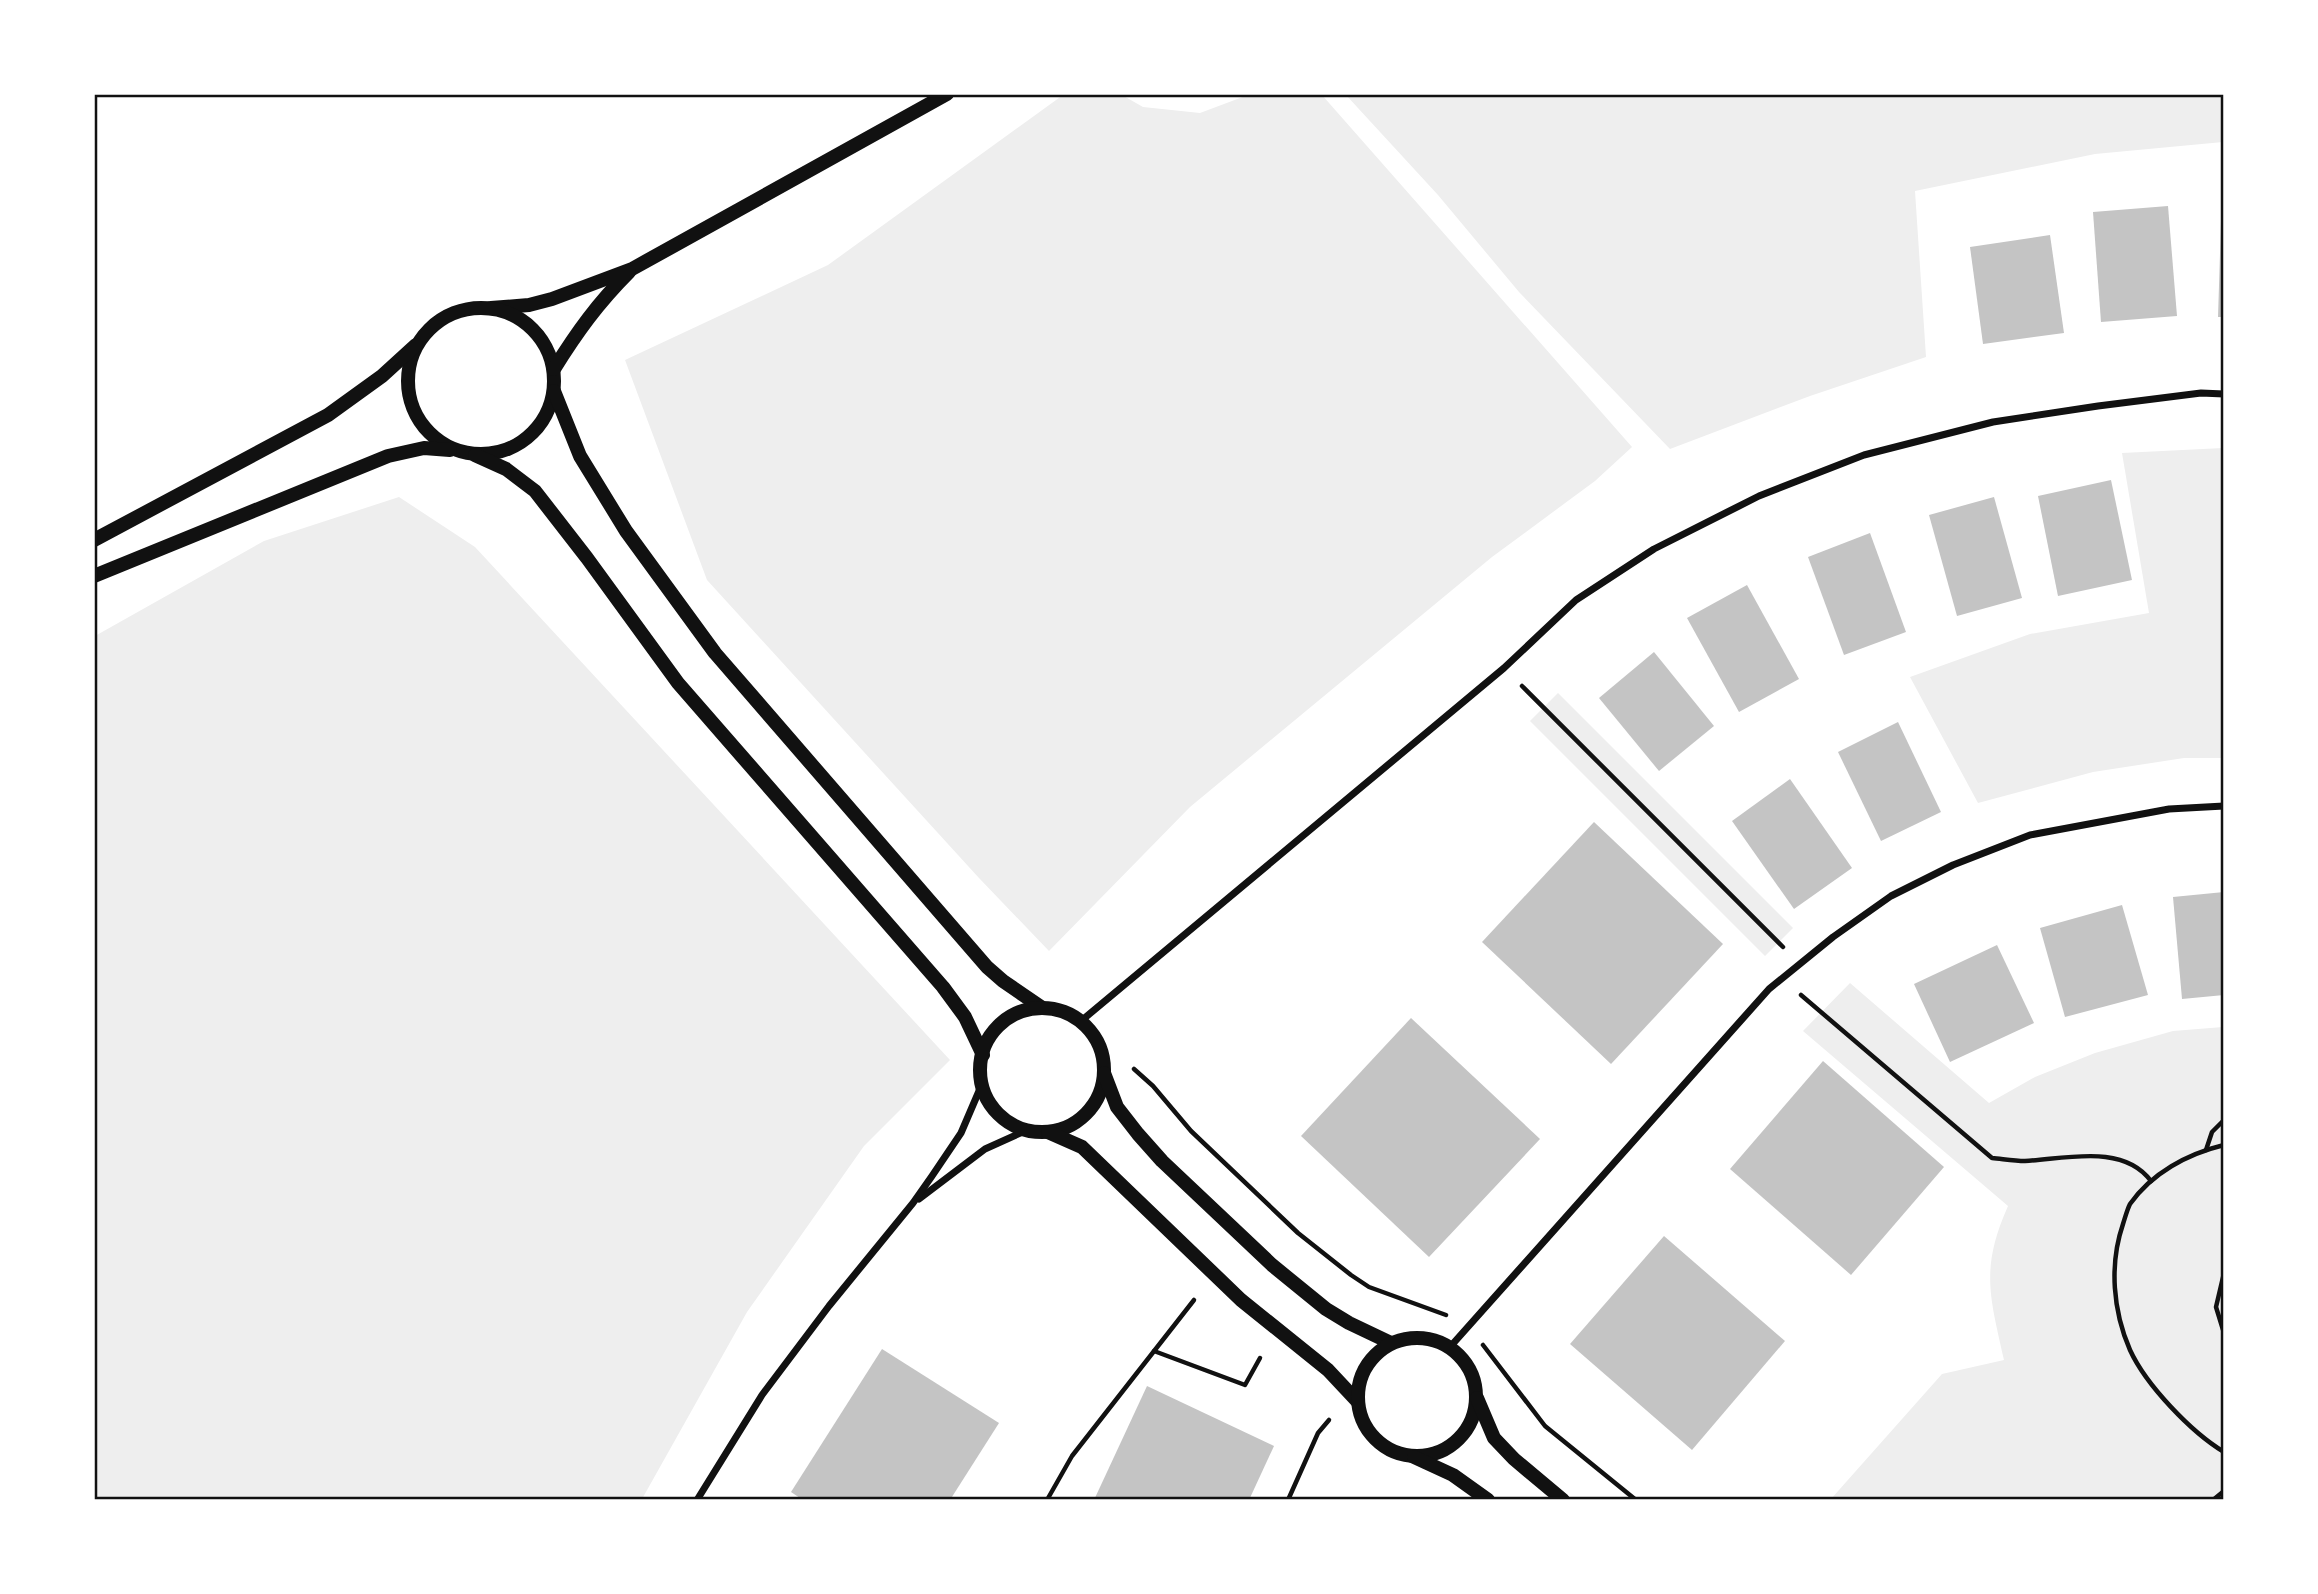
<svg xmlns="http://www.w3.org/2000/svg" width="2318" height="1594" font-family="Commissioner,sans-serif">
  <rect width="100%" height="100%" fill="#fff"/>
  <g fill="#eee">
    <polygon points="1063,95 1122,95 1143,107 1200,113 1248,95 1322,95 1632,447 1595,481 1492,557 1190,807 1049,951 979,878 707,580 625,360 828,265"/>
    <polygon points="1346,95 2223,95 2223,142 2095,154 1915,191 1926,357 1810,396 1670,449 1519,292 1438,195"/>
    <polygon points="2223,448 2223,758 2184,758 2093,772 1978,803 1910,677 2030,634 2149,613 2122,453"/>
    <polygon points="399,497 475,547 950,1060 864,1146 747,1312 642,1499 95,1499 95,636 264,541"/>
    <polygon points="1558,693 1793,928 1765,956 1530,721"/>
    <path d="M1850,983L1989,1103L2035,1077L2095,1053L2173,1031L2223,1027V1499H1831L1942,1374L2004,1360C1990,1296 1980,1269 2008,1206L1803,1031Z"/>
  </g>
  <g fill="#c4c4c4">
    <polygon points="2168,206 2177,316 2101,322 2093,212"/>
    <polygon points="2221,221 2224,221 2224,317 2218,317"/>
    <polygon points="2050,235 2064,333 1983,344 1970,247"/>
    <polygon points="2111,480 2132,580 2058,596 2038,496"/>
    <polygon points="1994,497 2022,598 1957,616 1929,515"/>
    <polygon points="1870,533 1906,632 1844,655 1808,557"/>
    <polygon points="1747,585 1799,679 1739,712 1687,618"/>
    <polygon points="1654,652 1714,726 1659,771 1599,698"/>
    <polygon points="1898,722 1941,812 1881,841 1838,752"/>
    <polygon points="1790,779 1852,868 1794,909 1732,821"/>
    <polygon points="1594,822 1723,944 1611,1064 1482,942"/>
    <polygon points="2224,892 2224,995 2182,999 2173,897"/>
    <polygon points="2122,905 2148,995 2065,1017 2040,928"/>
    <polygon points="1997,945 2034,1023 1950,1062 1914,984"/>
    <polygon points="1411,1018 1540,1139 1429,1257 1301,1136"/>
    <polygon points="1823,1061 1944,1167 1851,1275 1730,1169"/>
    <polygon points="1664,1236 1785,1341 1692,1450 1570,1344"/>
    <polygon points="882,1349 999,1423 950,1500 803,1500 791,1492"/>
    <polygon points="1147,1386 1274,1446 1249,1500 1094,1500"/>
  </g>
  <g fill="none" stroke-linecap="round" stroke-linejoin="round">
    <g stroke="#111" stroke-width="4.5">
      <polyline points="1522,686 1783,947"/>
      <path d="M1801,995L1992,1158C2003,1159 2014,1161 2025,1161C2065,1159 2123,1143 2151,1181"/>
      <polyline points="1134,1069 1153,1086 1191,1131 1298,1233 1351,1275 1369,1287 1446,1315"/>
      <path d="M2224,1145C2187,1154 2152,1173 2130,1204C2127,1210 2125,1218 2123,1224C2109,1265 2113,1311 2130,1350C2146,1385 2191,1432 2224,1452"/>
      <polyline points="2206,1150 2212,1132 2224,1120"/>
      <polyline points="2224,1273 2216,1307 2224,1333"/>
      <polyline points="1483,1345 1545,1426 1636,1500"/>
      <polyline points="1154,1351 1245,1385 1260,1358"/>
      <polyline points="1047,1500 1072,1456 1194,1300"/>
      <polyline points="1288,1500 1318,1433 1329,1420"/>
      <polyline points="2213,1500 2224,1491"/>
    </g>
    <g stroke="#111" stroke-width="7">
      <polyline points="1081,1021 1504,668 1576,600 1654,549 1759,496 1864,455 1993,422 2098,406 2201,393 2224,394"/>
      <polyline points="919,1199 985,1149 1027,1130"/>
      <polyline points="1450,1347 1769,989 1833,937 1891,896 1953,865 2030,835 2169,809 2224,806"/>
      <polyline points="697,1500 762,1395 829,1306 913,1203 932,1176 961,1133 982,1084"/>
    </g>
    <g stroke="#111" stroke-width="14">
      <polyline points="491,308 529,305 552,299 632,269 947,94"/>
      <circle cx="481" cy="381" r="73"/>
      <path d="M554,369C577,332 598,303 629,272"/>
      <polyline points="554,391 580,456 626,531 715,653 987,967 1003,981 1041,1007"/>
      <polyline points="475,455 506,469 535,491 587,558 678,683 943,987 965,1017 983,1055"/>
      <polyline points="94,540 328,415 382,376 416,345"/>
      <polyline points="94,576 388,456 424,448 450,450"/>
      <circle cx="1042" cy="1070" r="62"/>
      <polyline points="1104,1073 1117,1107 1138,1134 1162,1161 1272,1265 1326,1309 1349,1323 1391,1343"/>
      <polyline points="1048,1132 1082,1147 1241,1300 1328,1370 1358,1402"/>
      <circle cx="1417" cy="1397" r="59"/>
      <polyline points="1477,1398 1494,1438 1514,1459 1563,1500"/>
      <polyline points="1414,1457 1453,1475 1488,1500"/>
    </g>
  </g>
  <rect width="2318" height="1594" fill="none" stroke="#ffffff" stroke-width="192"/>
  <rect x="96" y="96" width="2126" height="1402" fill="none" stroke="#111" stroke-width="2.5"/>
</svg>
